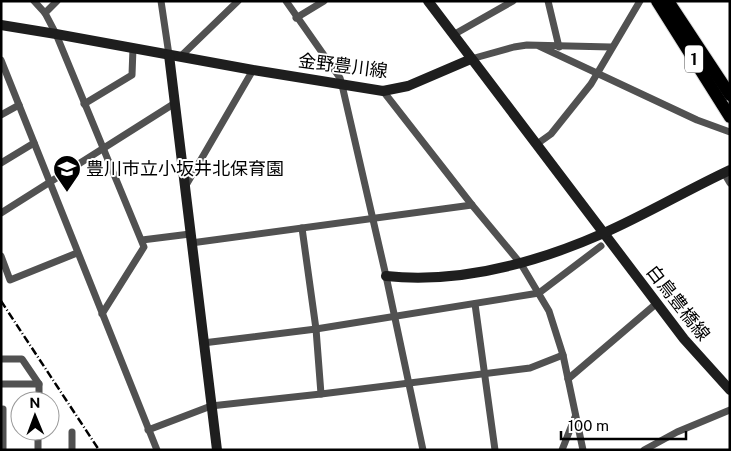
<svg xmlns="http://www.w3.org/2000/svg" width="731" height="451" font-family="'Public Sans','Noto Sans JP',sans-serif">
  <rect width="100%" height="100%" fill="#fff"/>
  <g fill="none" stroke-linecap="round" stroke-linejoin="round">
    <defs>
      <g id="highway">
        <polyline points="657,1 730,117"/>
        <polyline points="668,1 730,95"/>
      </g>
    </defs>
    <use href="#highway" stroke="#dbdbdb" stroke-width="14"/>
    <g stroke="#515151" stroke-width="7">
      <polyline points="34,1 45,13 56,34 144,247 102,314"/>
      <polyline points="161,1 169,55"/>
      <polyline points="286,1 340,78 342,85 386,276 423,450"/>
      <polyline points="548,1 559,47"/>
      <polyline points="45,13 57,1"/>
      <polyline points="296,18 324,1"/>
      <polyline points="453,35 513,1"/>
      <polyline points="539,46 697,120 730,132"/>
      <polyline points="180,57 238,1"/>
      <polyline points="471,59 514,47 527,45 611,47"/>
      <polyline points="1,60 157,450"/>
      <polyline points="383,91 472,205 521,264 549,311 563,355 583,450"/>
      <polyline points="84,104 132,75 133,48"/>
      <polyline points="1,115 19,105"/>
      <polyline points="537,144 551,134 591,84 640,1"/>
      <polyline points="1,163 34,143"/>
      <polyline points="724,173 730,183"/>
      <polyline points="185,187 253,70"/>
      <polyline points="1,213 175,103"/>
      <polyline points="302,228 316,329 321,394"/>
      <polyline points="142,240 190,234"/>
      <polyline points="191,243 472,205"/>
      <polyline points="1,256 10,280 77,253"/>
      <polyline points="475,304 495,450"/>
      <polyline points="203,343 316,329 539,293 601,246"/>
      <polyline points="1,359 22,359 39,384 39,401"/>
      <polyline points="568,379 657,303"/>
      <polyline points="1,384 39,384"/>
      <polyline points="148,430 211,406 321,394 530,368 563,355"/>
      <polyline points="3,450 3,409"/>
      <polyline points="38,450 38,431"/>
      <polyline points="72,450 72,432"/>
      <polyline points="562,450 575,417"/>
      <polyline points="644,450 677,432 730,410"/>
    </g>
    <g stroke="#1e1e1e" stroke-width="10">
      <polyline points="428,1 684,339 730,390"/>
      <polyline points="1,25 56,34 253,70 383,91 408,86 471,59"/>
      <polyline points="169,55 217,450"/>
      <path d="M386,276C462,284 536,263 604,233C647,214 687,190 730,170"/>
    </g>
    <use href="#highway" stroke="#000" stroke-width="12"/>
    <polyline stroke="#000" stroke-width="2.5" stroke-dasharray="8 2.5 1 2.5" stroke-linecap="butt" points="1,301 99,450"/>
  </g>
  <defs>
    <symbol id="school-pin" viewBox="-11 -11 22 30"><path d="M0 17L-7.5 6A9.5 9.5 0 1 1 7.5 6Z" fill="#000" stroke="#fff"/><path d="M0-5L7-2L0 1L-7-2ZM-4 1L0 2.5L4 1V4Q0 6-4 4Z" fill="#fff"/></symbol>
  </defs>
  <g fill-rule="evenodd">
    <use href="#school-pin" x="51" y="153" width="32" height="43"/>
  </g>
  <g text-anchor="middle" stroke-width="4" stroke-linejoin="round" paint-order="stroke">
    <rect fill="#fff" stroke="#4c4c4c" stroke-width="1" x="685" y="45.5" width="18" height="27" rx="4"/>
    <g font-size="16" font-weight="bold" fill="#000">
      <text x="694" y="65">1</text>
    </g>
    <g font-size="18" fill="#000" stroke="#fff">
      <text transform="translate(343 66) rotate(7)" y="6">金野豊川線</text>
      <text transform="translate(678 303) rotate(52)" y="6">白鳥豊橋線</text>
    </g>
    <g font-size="18" fill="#000" stroke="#fff" text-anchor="start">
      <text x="86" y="175">豊川市立小坂井北保育園</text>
    </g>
  </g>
  <rect width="731" height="451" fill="none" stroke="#000000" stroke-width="5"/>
  <g transform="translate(35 416) rotate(359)"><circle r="24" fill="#ffffff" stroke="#999999"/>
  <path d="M0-4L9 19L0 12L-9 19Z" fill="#000000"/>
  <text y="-8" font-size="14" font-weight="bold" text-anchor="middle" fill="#000000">N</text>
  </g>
  <path d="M561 431v8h125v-8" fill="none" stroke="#000000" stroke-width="2.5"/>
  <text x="568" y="431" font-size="15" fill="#000000" stroke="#ffffff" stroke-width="4" paint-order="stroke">100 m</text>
</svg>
